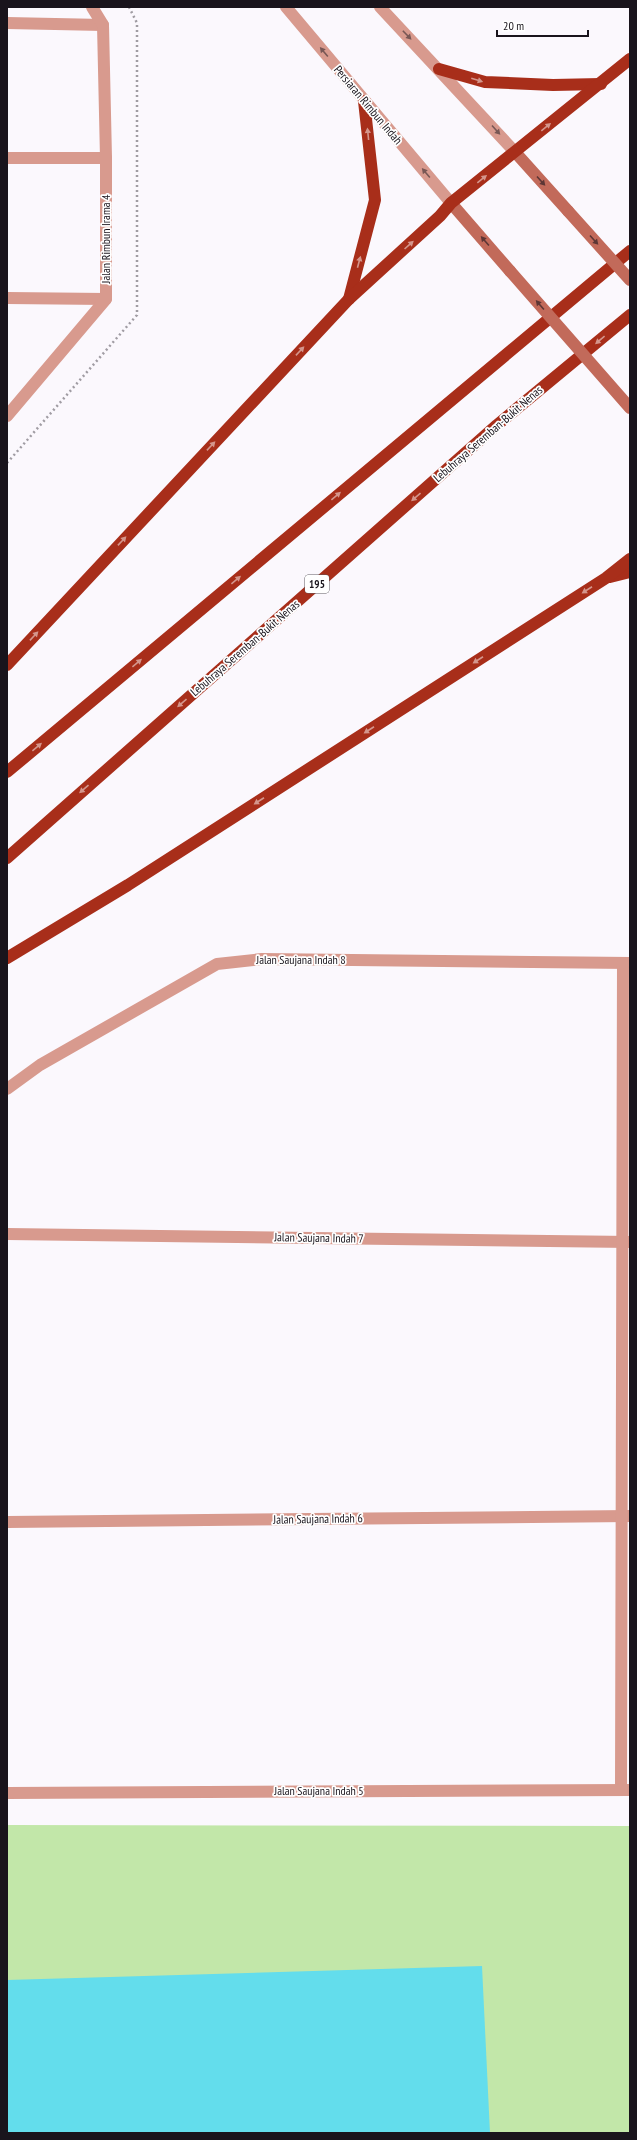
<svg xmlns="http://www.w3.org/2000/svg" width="637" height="2140" font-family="'PT Sans Narrow',sans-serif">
  <rect width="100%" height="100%" fill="#fbf8fd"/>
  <polygon fill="#c2e7a9" points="7,1825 630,1826 630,2133 7,2133"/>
  <polygon fill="#63ddec" points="482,1966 490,2133 7,2133 7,1980"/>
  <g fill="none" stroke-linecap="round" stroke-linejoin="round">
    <polyline stroke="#a09ca3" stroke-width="2.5" stroke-dasharray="2 3" stroke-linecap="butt" points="7,463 137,315 137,23 129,7"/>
    <g stroke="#d89a8e" stroke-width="12">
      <polyline points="7,23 103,25"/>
      <polyline points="7,298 106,299"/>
    </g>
    <g stroke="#d89a8e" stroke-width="12">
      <polyline points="7,158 106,158"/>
      <polyline points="7,416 106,299 106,158 103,25 92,7"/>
      <polyline points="7,1089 40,1065 217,964 262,959 630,963"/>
      <polyline points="7,1234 630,1242"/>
      <polyline points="7,1522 630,1516"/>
      <polyline points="621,1790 623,963"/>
      <polyline points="7,1793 630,1790"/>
    </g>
    <g stroke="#d89a8e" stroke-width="12">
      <polyline points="286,7 451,203"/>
      <polyline points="380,7 515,152"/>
    </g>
    <g stroke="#c26a5a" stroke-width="12">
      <polyline points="515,152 568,211"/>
      <polyline points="451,203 510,271"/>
    </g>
    <g stroke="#a82e1a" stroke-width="12">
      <polyline points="439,69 485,82 553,85 601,84"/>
      <polyline points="349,299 375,200 364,101"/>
      <polyline points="610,577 630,572"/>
      <polyline points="7,665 349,299 440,216 451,203 630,59"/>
      <polyline points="7,772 630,251"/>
      <polyline points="7,858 497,425 630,315"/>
      <polyline points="7,958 128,885 606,578 630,559"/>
    </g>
    <g stroke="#c26a5a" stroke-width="12">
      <polyline points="568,211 630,280"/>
      <polyline points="510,271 630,408"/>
    </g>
  </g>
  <defs><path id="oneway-solid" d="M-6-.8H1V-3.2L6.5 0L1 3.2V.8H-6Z"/></defs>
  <g fill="#785755">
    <use href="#oneway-solid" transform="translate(407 35) rotate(46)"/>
    <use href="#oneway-solid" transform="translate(324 52) rotate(-130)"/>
    <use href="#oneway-solid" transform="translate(496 130) rotate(48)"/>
    <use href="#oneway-solid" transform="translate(426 173) rotate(-130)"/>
  </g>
  <g fill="#d4968c">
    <use href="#oneway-solid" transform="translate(477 80) rotate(17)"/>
    <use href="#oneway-solid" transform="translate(546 127) rotate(-39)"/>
    <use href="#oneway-solid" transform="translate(368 134) rotate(-96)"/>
    <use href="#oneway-solid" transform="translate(482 179) rotate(-39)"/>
    <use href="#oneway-solid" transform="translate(409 245) rotate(-42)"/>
    <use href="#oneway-solid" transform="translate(359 262) rotate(-75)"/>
    <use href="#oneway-solid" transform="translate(600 340) rotate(140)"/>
    <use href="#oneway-solid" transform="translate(300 351) rotate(-47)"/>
    <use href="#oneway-solid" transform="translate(211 446) rotate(-47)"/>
    <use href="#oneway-solid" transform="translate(336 496) rotate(-40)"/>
    <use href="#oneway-solid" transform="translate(416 497) rotate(139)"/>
    <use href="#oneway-solid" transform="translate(122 541) rotate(-47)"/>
    <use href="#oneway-solid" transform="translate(236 580) rotate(-40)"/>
    <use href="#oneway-solid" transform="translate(587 590) rotate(147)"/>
    <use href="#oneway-solid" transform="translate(34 636) rotate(-47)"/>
    <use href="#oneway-solid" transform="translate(478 660) rotate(147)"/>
    <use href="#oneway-solid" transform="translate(137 663) rotate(-40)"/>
    <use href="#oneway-solid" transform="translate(182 703) rotate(139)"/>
    <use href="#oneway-solid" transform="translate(369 730) rotate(147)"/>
    <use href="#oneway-solid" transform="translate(37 747) rotate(-40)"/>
    <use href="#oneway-solid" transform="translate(84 789) rotate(139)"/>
    <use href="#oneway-solid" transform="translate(259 801) rotate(147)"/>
  </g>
  <g fill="#5d3635">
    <use href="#oneway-solid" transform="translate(541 181) rotate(48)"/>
    <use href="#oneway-solid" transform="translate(594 240) rotate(48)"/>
    <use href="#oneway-solid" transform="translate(485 241) rotate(-131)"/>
    <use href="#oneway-solid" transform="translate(540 305) rotate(-131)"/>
  </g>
  <g text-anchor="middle" stroke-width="3.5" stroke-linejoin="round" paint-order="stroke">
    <rect fill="#fff" stroke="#5e5a60" stroke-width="1" x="305" y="575" width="24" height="18" rx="3"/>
    <g font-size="11" font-weight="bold" fill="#19141c">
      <text x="317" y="588">195</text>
    </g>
    <g font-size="12" fill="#19141c" stroke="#fff">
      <text transform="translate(368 105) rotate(50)" y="4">Persiaran Rimbun Indah</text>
      <text transform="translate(106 239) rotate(-90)" y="4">Jalan Rimbun Irama 4</text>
      <text transform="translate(488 434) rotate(-41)" y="4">Lebuhraya Seremban-Bukit Nenas</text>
      <text transform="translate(245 648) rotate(-41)" y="4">Lebuhraya Seremban-Bukit Nenas</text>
      <text x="301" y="964">Jalan Saujana Indah 8</text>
      <text transform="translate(319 1238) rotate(1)" y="4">Jalan Saujana Indah 7</text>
      <text transform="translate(318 1519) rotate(-1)" y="4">Jalan Saujana Indah 6</text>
      <text x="319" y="1795">Jalan Saujana Indah 5</text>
    </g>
  </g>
  <rect width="637" height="2140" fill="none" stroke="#19141c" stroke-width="16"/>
  <path d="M497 30v6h91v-6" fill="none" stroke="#19141c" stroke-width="2"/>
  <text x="503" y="30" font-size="12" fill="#19141c" stroke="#ffffff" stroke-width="3" paint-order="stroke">20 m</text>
</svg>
